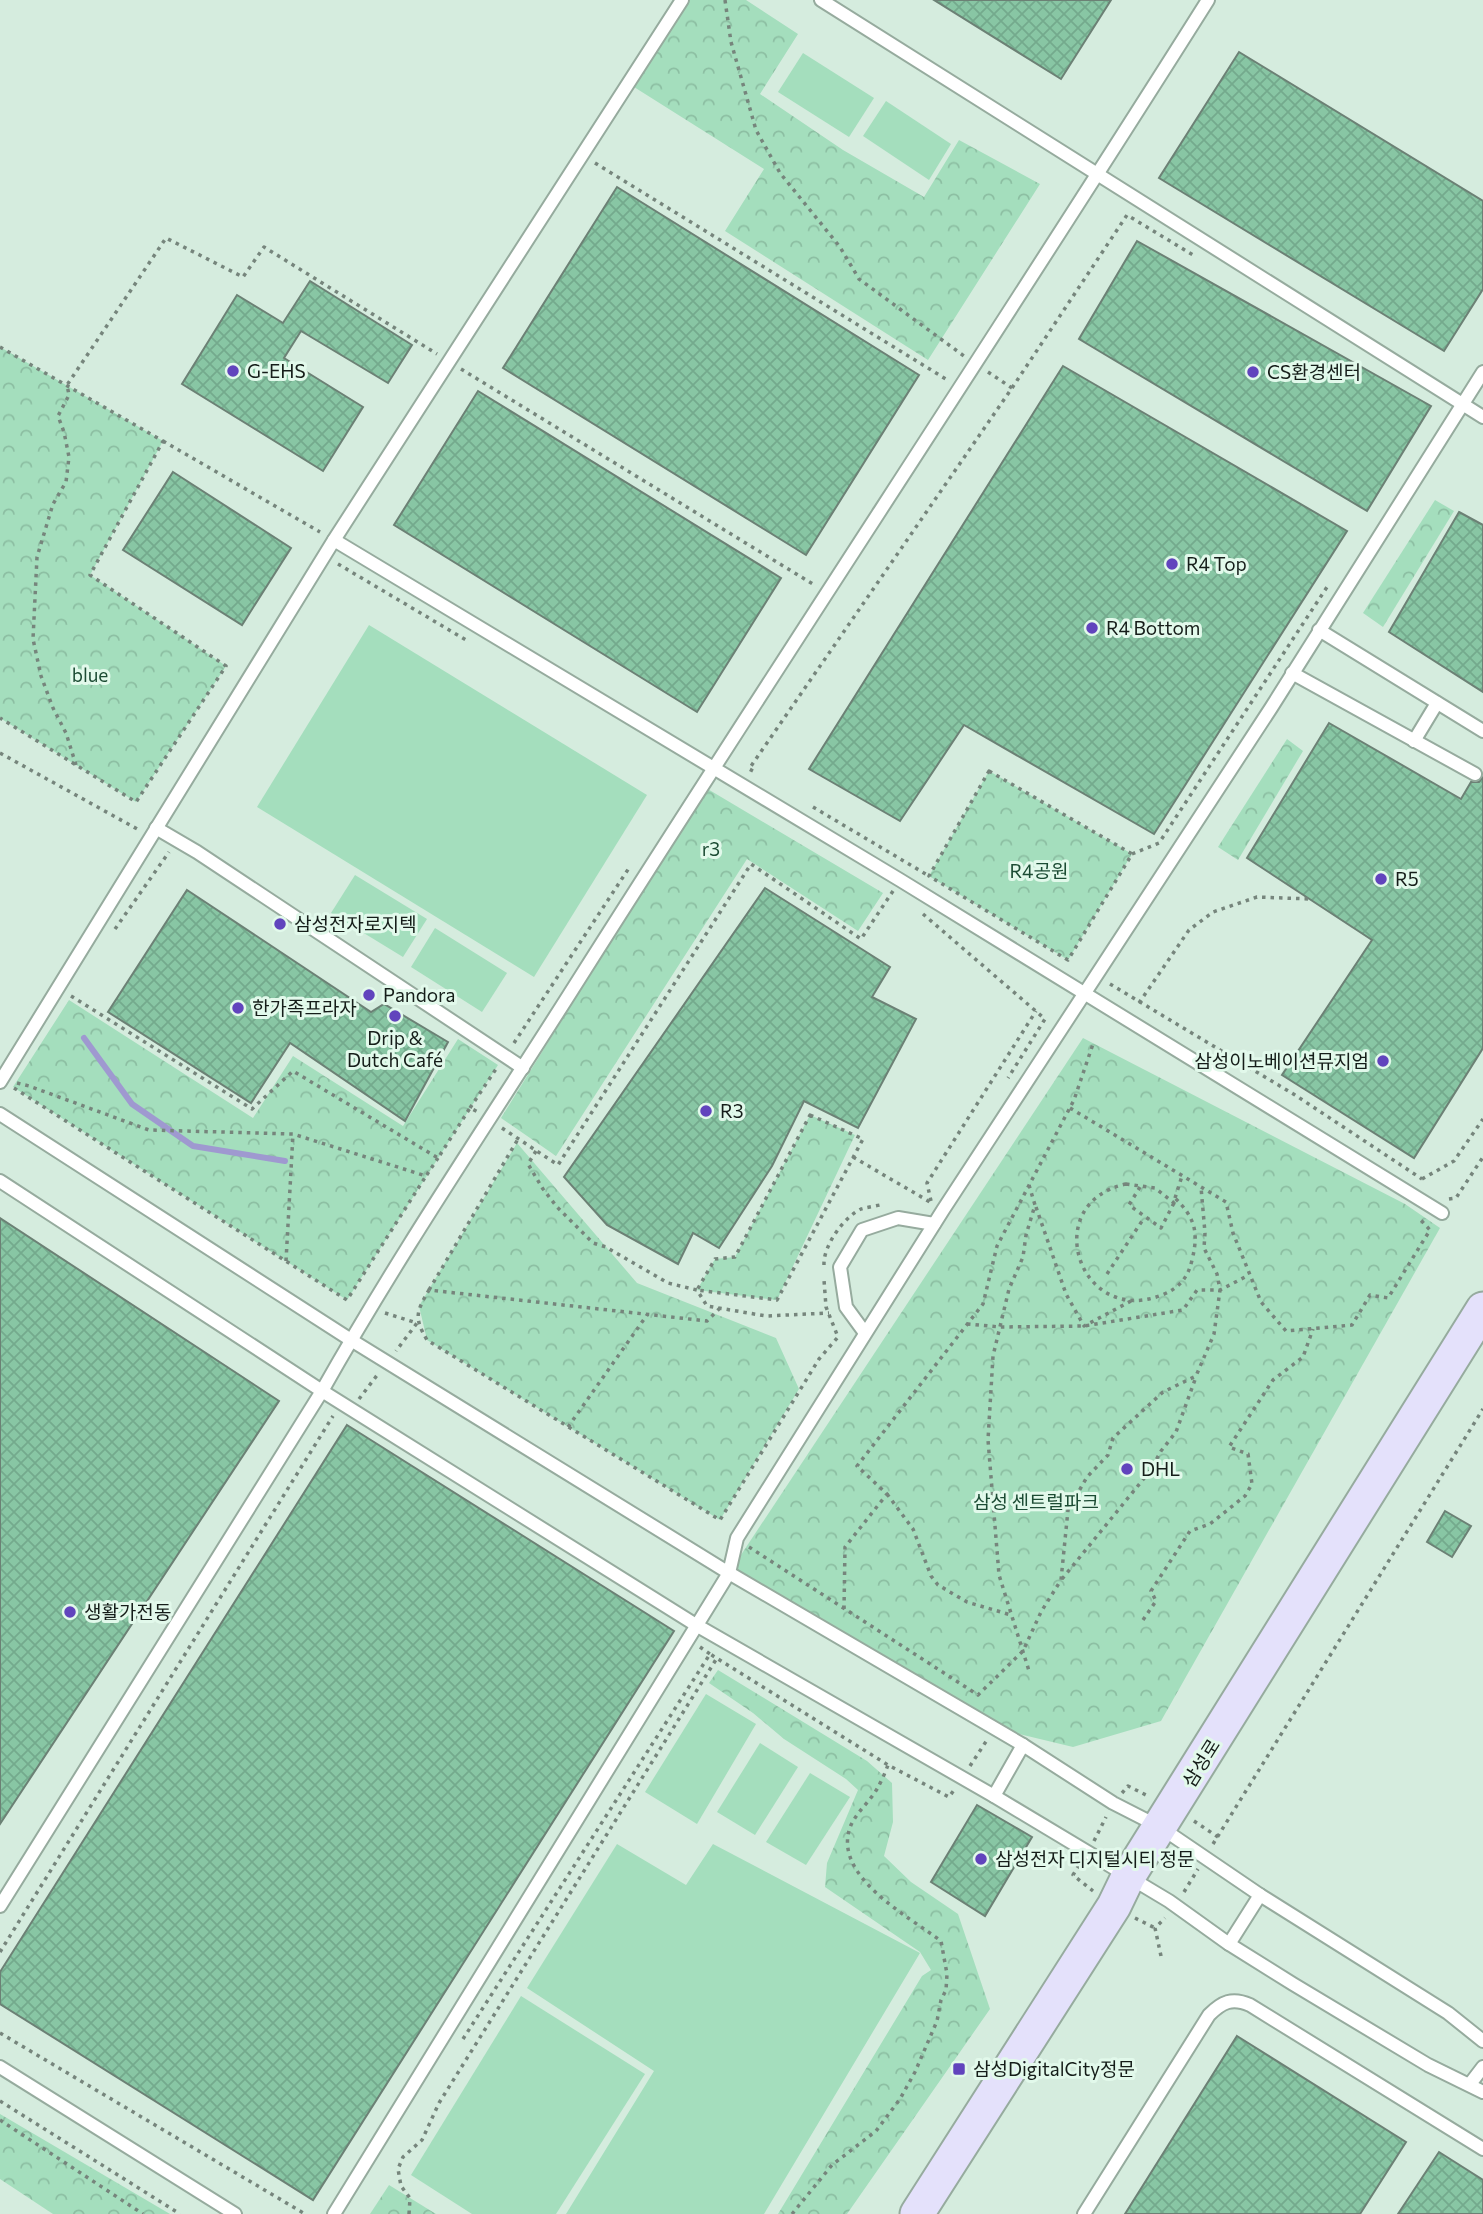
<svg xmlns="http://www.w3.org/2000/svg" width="1483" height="2214" font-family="Commissioner,'Noto Sans KR',sans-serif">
  <defs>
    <pattern id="forest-crowns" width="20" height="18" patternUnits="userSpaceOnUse" patternTransform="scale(1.75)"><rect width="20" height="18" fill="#a4debd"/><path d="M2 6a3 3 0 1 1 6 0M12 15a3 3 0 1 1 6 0" fill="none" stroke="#8cbea2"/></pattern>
    <pattern id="building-cross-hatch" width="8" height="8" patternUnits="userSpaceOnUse" patternTransform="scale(1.75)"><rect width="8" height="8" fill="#88c6a4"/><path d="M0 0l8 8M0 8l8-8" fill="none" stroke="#74aa8d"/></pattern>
  </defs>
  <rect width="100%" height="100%" fill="#d5ecde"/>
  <g fill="#a4debd">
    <polygon points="803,53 874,98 849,137 778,92"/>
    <polygon points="886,101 951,144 929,180 863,136"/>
    <polygon points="369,625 647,795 534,977 257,807"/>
    <polygon points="355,875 427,919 403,957 331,913"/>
    <polygon points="435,928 507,973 482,1012 411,967"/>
    <polygon points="706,1694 756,1724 697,1824 645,1792"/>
    <polygon points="760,1743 798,1767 755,1835 717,1812"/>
    <polygon points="810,1773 850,1797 806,1865 766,1842"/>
    <polygon points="617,1844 686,1885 713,1844 920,1953 764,2214 566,2214 654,2071 527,1988"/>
    <polygon points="521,1996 645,2074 556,2214 472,2214 411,2175"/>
  </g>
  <g fill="url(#forest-crowns)">
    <polygon points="690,0 746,0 798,34 760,94 843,150 924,197 959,140 1040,184 928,360 725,231 764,169 634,87"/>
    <polygon points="0,347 163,441 90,575 226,666 136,802 0,718"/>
    <polygon points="1435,500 1454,511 1383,627 1363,613"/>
    <polygon points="1287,739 1303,751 1238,860 1218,847"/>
    <polygon points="989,771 1132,854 1068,960 929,876"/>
    <polygon points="706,788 883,893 858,931 747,859 556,1156 501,1118"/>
    <polygon points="69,1000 253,1118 293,1056 403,1126 458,1039 498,1065 347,1300 13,1087"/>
    <polygon points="1083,1038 1405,1204 1440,1228 1161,1721 1073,1747 994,1728 729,1573"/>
    <polygon points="810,1115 855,1135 777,1300 697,1290 715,1259 735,1257"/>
    <polygon points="517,1143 637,1283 776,1338 799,1389 720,1520 427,1340 419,1306"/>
    <polygon points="718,1670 867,1761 892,1783 893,1822 884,1856 911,1882 958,1914 990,2009 847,2214 778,2214 922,1976 931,1970 920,1952 825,1887 827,1863 858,1790 846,1779 784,1739 753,1713 709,1683"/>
    <polygon points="0,2114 170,2214 53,2214 0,2179"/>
    <polygon points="389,2185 436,2214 370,2214"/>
  </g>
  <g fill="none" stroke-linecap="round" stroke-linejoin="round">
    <polyline stroke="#9f99d0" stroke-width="6" points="84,1038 132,1104 193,1146 285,1161"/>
  </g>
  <g fill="url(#building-cross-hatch)" stroke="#6c8175" stroke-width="2">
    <polygon points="934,0 1111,0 1061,79"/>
    <polygon points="1239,52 1483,201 1483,289 1444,351 1159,178"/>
    <polygon points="617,187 919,375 806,555 503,368"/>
    <polygon points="1137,241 1431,406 1367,511 1079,339"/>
    <polygon points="310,281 412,345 388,383 301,331 284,358 363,407 323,471 182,384 237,295 283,323"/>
    <polygon points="1063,366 1347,531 1154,834 964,725 900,821 809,769"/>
    <polygon points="478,391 781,578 697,712 394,525"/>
    <polygon points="173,472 291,548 242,625 123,550"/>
    <polygon points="1459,512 1483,525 1483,692 1389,632"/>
    <polygon points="1329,723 1461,799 1471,782 1479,782 1483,777 1483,1048 1414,1158 1282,1075 1372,940 1247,858"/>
    <polygon points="765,888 890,967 872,997 916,1019 858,1128 804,1101 772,1166 719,1248 693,1233 678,1264 607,1225 564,1177"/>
    <polygon points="187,890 371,1012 384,1004 448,1042 405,1121 290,1043 251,1103 108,1012"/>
    <polygon points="0,1218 279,1401 0,1824"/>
    <polygon points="347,1425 674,1631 313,2200 0,2004 0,1972"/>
    <polygon points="1445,1511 1471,1526 1452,1557 1427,1542"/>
    <polygon points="977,1805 1032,1837 985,1916 931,1882"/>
    <polygon points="1237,2036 1406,2142 1360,2214 1125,2214"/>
    <polygon points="1439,2152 1483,2180 1483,2214 1398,2214"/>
  </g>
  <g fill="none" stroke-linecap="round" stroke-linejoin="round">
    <defs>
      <g id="lane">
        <polyline points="821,0 1483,417"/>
        <polyline points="334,540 900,880 1442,1213"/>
        <polyline points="1319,630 1483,731"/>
        <polyline points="1292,673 1475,774"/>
        <polyline points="1414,741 1437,703"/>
        <polyline points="156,828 197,852 523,1068"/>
        <polyline points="0,1082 334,540 682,0"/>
        <polyline points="0,1114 351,1340 729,1573 1023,1745 1113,1803 1160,1827 1260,1895 1448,2013 1483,2041"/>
        <polyline points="0,1181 322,1391 696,1625 994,1796 1169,1901 1229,1944 1293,1984 1428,2065 1483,2092"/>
        <polyline points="865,1333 846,1307 840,1267 862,1230 898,1218 934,1224"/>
        <polyline points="994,1796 1023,1745"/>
        <path d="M0,1906L322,1391C402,1249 494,1114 581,976C788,649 1002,327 1208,0"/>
        <polyline points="1229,1944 1260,1895"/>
        <polyline points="0,2067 235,2214"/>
        <polyline points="1470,2084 1483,2067"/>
        <polyline points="334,2214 729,1573 737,1538 943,1210 1271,708 1483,372"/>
        <path d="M1084,2214L1209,2015C1222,2002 1232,1997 1250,2005L1483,2149"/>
      </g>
      <polyline id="secondary" points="917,2214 1114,1906 1128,1877 1483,1309"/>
    </defs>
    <use href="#lane" stroke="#96ab9e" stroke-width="16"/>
    <use href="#secondary" stroke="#96ab9e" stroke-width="37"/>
    <g stroke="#76857c" stroke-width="3.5" stroke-dasharray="3.5 5" stroke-linecap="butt">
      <polyline points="725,0 731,42 756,130 780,173 840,247 859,279 964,356"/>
      <polyline points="595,163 949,381"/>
      <polyline points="0,347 163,441 90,575 226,666 136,802 0,718"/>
      <polyline points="461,369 816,586"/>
      <polyline points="988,372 1012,388"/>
      <polyline points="163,441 320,532"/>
      <polyline points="338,564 466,640"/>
      <polyline points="0,753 139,830"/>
      <polyline points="76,765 66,733 53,708 41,676 33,639 37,557 53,504 66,482 69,457 64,432 58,416 69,395 67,385 166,238 243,277 264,247 437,354"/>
      <polyline points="753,771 749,769 1012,388 1127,215 1193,255"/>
      <polygon points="989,771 1132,854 1068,960 929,876"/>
      <polyline points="813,807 929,876"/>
      <polyline points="1132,854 1159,843 1329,584"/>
      <polyline points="923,914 1045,1019 1008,1078"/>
      <polyline points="115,929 169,852"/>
      <polyline points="1110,984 1295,1095 1422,1179"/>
      <polyline points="71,996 252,1109 293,1071 438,1158 470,1108 478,1112"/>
      <polyline points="1139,1003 1189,930 1213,912 1257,897 1310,899"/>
      <polyline points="514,1043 629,868"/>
      <polyline points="17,1083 29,1086 149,1130 293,1134 426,1176 438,1158"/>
      <polyline points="14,1088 347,1300 426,1176"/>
      <polyline points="470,1108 496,1069"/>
      <polyline points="1070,1108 1226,1202 1233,1233 1261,1302 1286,1331 1352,1325 1370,1295 1388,1298 1430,1230 1419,1218"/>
      <polygon points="810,1115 863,1139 777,1300 697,1290 715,1259 735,1257"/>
      <polyline points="502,1128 558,1165 751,864 861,939 893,891"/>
      <polyline points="536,1151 528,1164 543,1189 557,1207 593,1243 606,1247 668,1283 697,1290 707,1306 766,1316 829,1313"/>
      <polyline points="853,1157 930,1202"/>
      <polyline points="1422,1179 1454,1161 1483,1119"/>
      <path d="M1126,1184L1155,1188L1174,1203L1175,1198C1195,1218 1199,1232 1192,1260C1188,1278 1179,1288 1162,1295C1079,1328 1038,1203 1126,1184Z"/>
      <polyline points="1029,1185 1035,1205 1026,1235 1023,1257 1009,1289 993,1356 988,1440 999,1575 1030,1674"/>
      <polyline points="1140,1187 1129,1205 1161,1228 1174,1203"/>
      <polyline points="1175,1198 1182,1176"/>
      <polyline points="1449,1199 1456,1198 1483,1157"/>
      <polyline points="931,1201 927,1183 1036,1011"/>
      <polyline points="1036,1207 1066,1294 1084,1326 1131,1301"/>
      <polyline points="286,1261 293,1134"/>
      <path d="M824,1265C823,1246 844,1217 861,1209C868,1207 877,1206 884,1204"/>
      <polyline points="1107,1274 1144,1218"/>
      <polyline points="429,1290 518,1139"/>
      <path d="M720,1308L707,1321L429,1290C416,1312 414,1318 427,1340L720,1520L819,1359L838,1337L826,1307L824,1280"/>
      <polyline points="385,1313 417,1323 396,1351"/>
      <polyline points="967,1324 1000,1327 1084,1326 1183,1310 1197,1290 1220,1290 1249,1275"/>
      <polyline points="359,1399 378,1374"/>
      <polyline points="568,1427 647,1315"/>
      <polyline points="887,1494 913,1529 931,1576 938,1585 967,1602 1011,1615"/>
      <polyline points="749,1547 978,1695 1023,1651 1041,1612 1061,1580 1068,1510 1087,1477 1108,1455 1113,1438 1163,1392 1196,1376 1214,1334 1220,1290 1217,1274 1204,1248 1205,1233 1201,1187"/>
      <polyline points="1062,1579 1150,1471 1161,1451 1176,1432 1196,1377"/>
      <polyline points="844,1609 845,1547 887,1494 857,1466 983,1304 997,1246 1074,1100 1094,1041"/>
      <polyline points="1143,1620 1156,1601 1151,1591 1190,1531 1210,1524 1245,1496 1252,1484 1248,1454 1229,1447 1273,1380 1303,1357 1313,1329"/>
      <polyline points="700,1647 710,1654"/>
      <polyline points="970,1766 987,1740"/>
      <polyline points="1122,1793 1128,1786 1150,1797"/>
      <polyline points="1194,1821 1218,1837"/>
      <polyline points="1094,1841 1106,1817"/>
      <polyline points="1213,1844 1483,1409"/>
      <polyline points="1079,1865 1073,1875 1093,1891"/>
      <polyline points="1184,1892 1198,1869"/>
      <polyline points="1135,1918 1155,1928"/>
      <polyline points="0,1952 333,1416"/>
      <polyline points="1161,1956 1155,1928 1165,1918"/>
      <polyline points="0,2033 305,2214"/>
      <polyline points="463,2039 710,1654 888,1765"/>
      <polyline points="0,2101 180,2214"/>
      <polyline points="0,2120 143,2214"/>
      <polyline points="409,2214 410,2198 401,2186 398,2169 403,2157 422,2140 439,2103 717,1658"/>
      <path d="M792,2214L832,2165L876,2131L900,2099L915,2072L937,2021L941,2000L946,1990L947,1974L941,1941C908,1916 830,1875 851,1825C857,1812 870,1801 877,1789C881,1782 885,1773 888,1765L949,1797L954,1790"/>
    </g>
    <use href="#lane" stroke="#fff" stroke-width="12"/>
    <use href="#secondary" stroke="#e4e1fb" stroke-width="33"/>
  </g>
  <g fill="#6144bd" stroke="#e2f9eb" stroke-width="2.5">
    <circle cx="233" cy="371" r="7"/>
    <circle cx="1253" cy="372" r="7"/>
    <circle cx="1172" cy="564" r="7"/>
    <circle cx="1092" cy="628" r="7"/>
    <circle cx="1381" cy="879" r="7"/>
    <circle cx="280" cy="924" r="7"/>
    <circle cx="369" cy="995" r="7"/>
    <circle cx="238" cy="1008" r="7"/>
    <circle cx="395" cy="1016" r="7"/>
    <circle cx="1383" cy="1061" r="7"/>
    <circle cx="706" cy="1111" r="7"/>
    <circle cx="1127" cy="1469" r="7"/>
    <circle cx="70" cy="1612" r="7"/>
    <circle cx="981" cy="1859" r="7"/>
    <rect x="952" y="2062" width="14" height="14" rx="3.5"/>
  </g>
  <g text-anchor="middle" stroke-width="6" stroke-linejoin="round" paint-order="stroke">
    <g font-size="19" fill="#151d19" stroke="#e2f9eb" text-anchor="start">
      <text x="247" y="378">G-EHS</text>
      <text x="1267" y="379">CS환경센터</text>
      <text x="1186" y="571">R4 Top</text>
      <text x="1106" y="635">R4 Bottom</text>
      <text x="1395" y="886">R5</text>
      <text x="294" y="931">삼성전자로지텍</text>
      <text x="383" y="1002">Pandora</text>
      <text x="252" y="1015">한가족프라자</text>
      <text x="395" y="1045" text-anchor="middle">Drip &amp;<tspan x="395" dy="22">Dutch Café</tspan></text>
      <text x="1369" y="1068" text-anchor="end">삼성이노베이션뮤지엄</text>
      <text x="720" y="1118">R3</text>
      <text x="1141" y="1476">DHL</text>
      <text x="84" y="1619">생활가전동</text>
      <text x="995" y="1866">삼성전자 디지털시티 정문</text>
      <text x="973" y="2076">삼성DigitalCity정문</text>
    </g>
    <g font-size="19" fill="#1c4c34" stroke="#e2f9eb">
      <text x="90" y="682">blue</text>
      <text x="711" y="856">r3</text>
      <text x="1039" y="878">R4공원</text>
      <text x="1036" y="1509">삼성 센트럴파크</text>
    </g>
    <g font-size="19" fill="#151d19" stroke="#e2f9eb">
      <text transform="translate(1201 1763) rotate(-58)" y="7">삼성로</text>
    </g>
  </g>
</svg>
